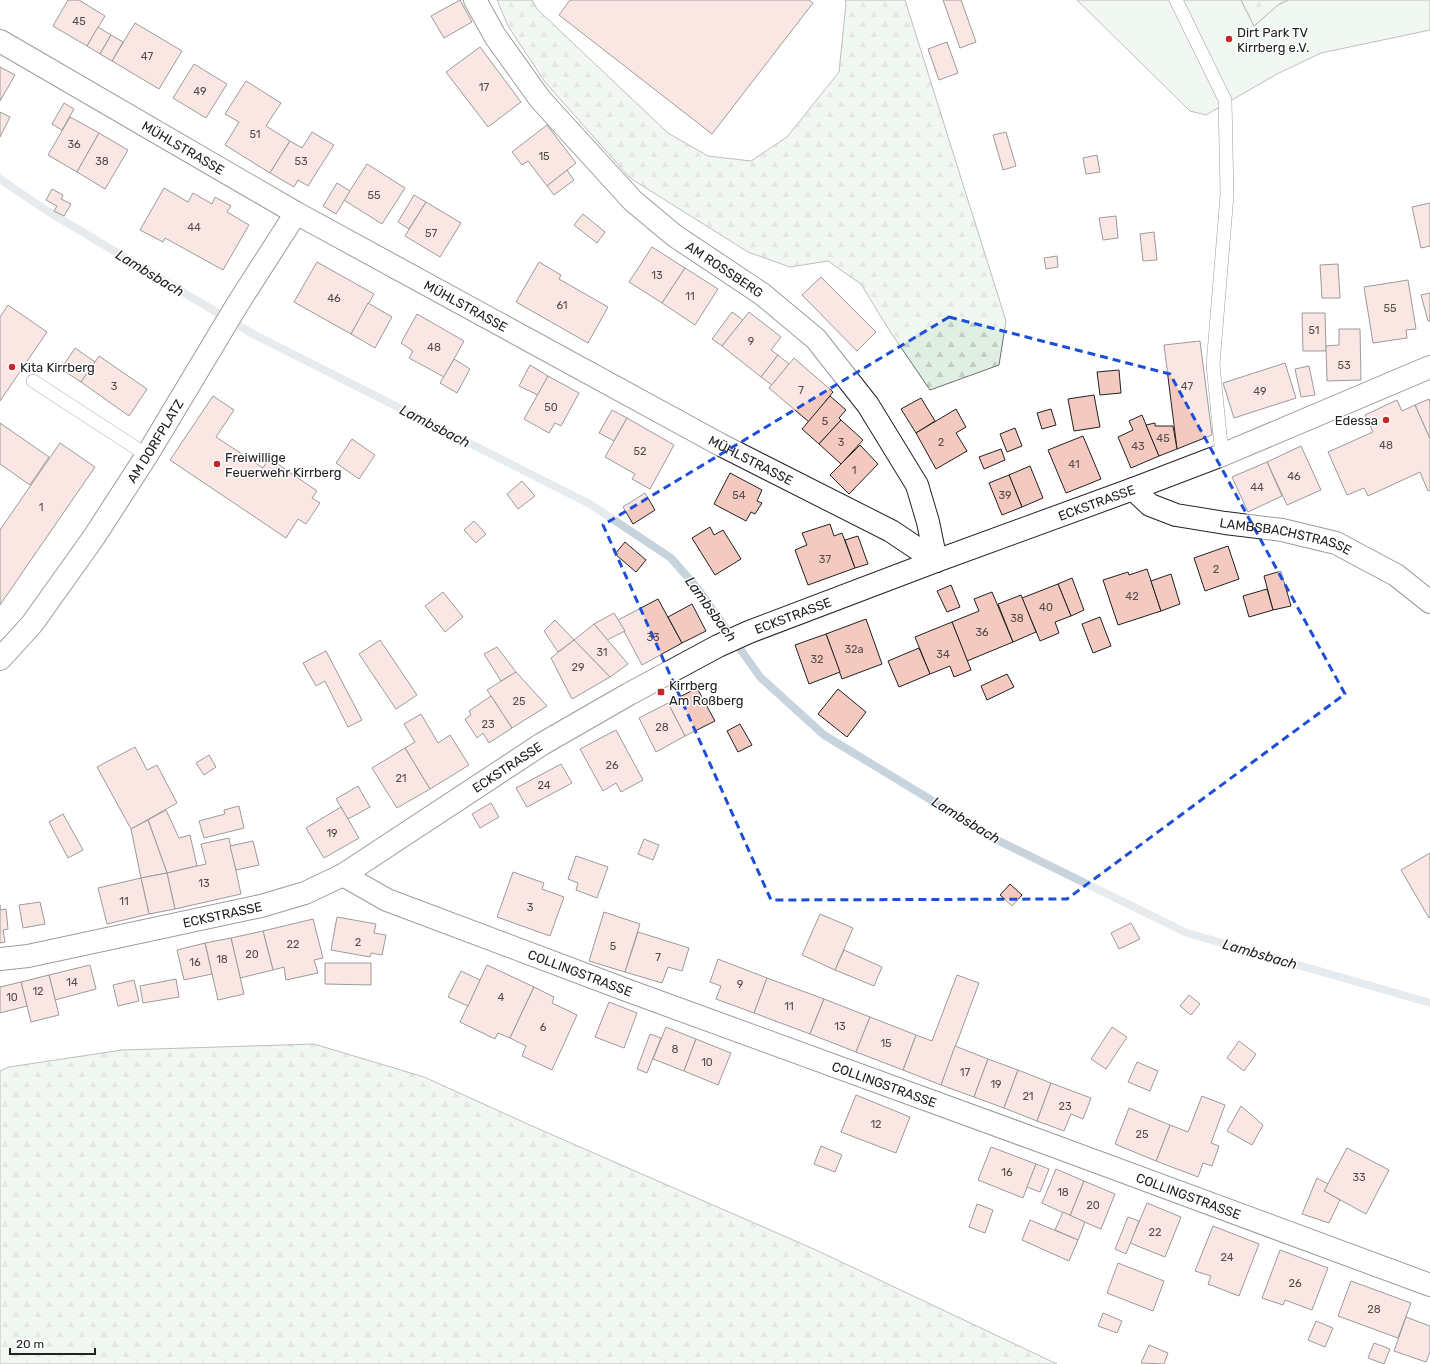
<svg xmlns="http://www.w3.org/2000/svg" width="1430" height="1364" font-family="Rubik,sans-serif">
  <defs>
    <pattern id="forest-firs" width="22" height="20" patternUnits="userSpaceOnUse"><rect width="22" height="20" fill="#e0efe3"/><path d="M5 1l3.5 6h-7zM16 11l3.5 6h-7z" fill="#c0cdc2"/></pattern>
  </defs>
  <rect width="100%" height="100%" fill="#fff"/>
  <polygon fill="#e0efe3" stroke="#6f6f6f" points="1077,0 1241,0 1254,26 1278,5 1288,0 1430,0 1430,30 1321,53 1277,74 1206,115 1190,111"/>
  <g fill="url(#forest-firs)" stroke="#6f6f6f">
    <polygon points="497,0 532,0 537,9 668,133 708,156 751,161 787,137 839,72 846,3 845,0 905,0 1006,321 999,365 930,390 889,330 861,284 828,261 790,267 748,252 630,178 545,82 508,26"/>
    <polygon points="1241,0 1288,0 1278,5 1254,26"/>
    <polygon points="314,1044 424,1077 541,1130 816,1250 1057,1364 0,1364 0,1071 9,1067 122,1050"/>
  </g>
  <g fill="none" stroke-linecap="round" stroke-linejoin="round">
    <polyline stroke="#c7d3dd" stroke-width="8" points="0,179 44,209 253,334 590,504 671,558 698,589 760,677 824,735 997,840 1187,933 1430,1003"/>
  </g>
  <g fill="#f3c9c0" stroke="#222">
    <polygon points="68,0 79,0 105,16 87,46 53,26"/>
    <polygon points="460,0 472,22 444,38 431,16"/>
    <polygon points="570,0 809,0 813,3 712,134 559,15"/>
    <polygon points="943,0 961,0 976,42 960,48"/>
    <polygon points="135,23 182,51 159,89 112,61"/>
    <polygon points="98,27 111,35 100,54 87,46"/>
    <polygon points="111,35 123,42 112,61 100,54"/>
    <polygon points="947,42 958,73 939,80 928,49"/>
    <polygon points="480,47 521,102 488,127 446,72"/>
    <polygon points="194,64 227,84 206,118 173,98"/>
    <polygon points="0,67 15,75 0,101"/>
    <polygon points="246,81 281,103 266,126 290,141 270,173 225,145 239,122 225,114"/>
    <polygon points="64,103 74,109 62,130 52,124"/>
    <polygon points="0,112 10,117 0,137"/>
    <polygon points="70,117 99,133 77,172 48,155"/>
    <polygon points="547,125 576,163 547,186 528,161 522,165 512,152"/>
    <polygon points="312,132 334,145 308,186 298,180 294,187 270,173 290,141 302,148"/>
    <polygon points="1006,132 1016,166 1003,170 993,135"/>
    <polygon points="99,133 128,150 105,189 77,172"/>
    <polygon points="1097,155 1100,172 1086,174 1083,158"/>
    <polygon points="367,164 405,188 382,224 344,200"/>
    <polygon points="567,170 574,180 554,195 547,186"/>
    <polygon points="337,183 350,191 336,214 323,206"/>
    <polygon points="164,188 188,202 193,193 212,204 215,197 231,206 227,212 249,225 223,270 165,238 163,242 140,230"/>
    <polygon points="52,189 63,195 61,199 71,204 64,216 54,211 57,206 46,200"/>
    <polygon points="414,195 426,202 409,229 398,222"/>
    <polygon points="426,202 461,223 440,257 405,236"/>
    <polygon points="1430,203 1430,246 1421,248 1412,207"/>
    <polygon points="583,214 605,232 597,243 574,225"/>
    <polygon points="1116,216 1118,238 1103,240 1099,218"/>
    <polygon points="1154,232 1157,260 1143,261 1140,234"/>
    <polygon points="652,247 685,268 662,303 629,282"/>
    <polygon points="1057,256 1058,267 1046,269 1044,258"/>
    <polygon points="317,262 374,294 351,334 294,302"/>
    <polygon points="539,262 561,275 559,279 608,307 588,343 516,302"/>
    <polygon points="1338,264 1340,298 1322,298 1320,265"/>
    <polygon points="685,268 718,289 695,325 662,303"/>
    <polygon points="821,277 876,332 857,351 802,295"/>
    <polygon points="1408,280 1416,329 1406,330 1407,338 1373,343 1364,287"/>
    <polygon points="1430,293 1430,321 1428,321 1421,295"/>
    <polygon points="368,303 392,317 375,348 351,334"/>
    <polygon points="8,305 47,332 0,401 0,317"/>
    <polygon points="732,312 743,320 722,346 712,339"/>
    <polygon points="749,312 781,337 771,350 778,355 761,377 722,346"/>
    <polygon points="1302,313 1325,313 1326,351 1303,351"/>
    <polygon points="417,314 464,341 444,377 409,358 413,351 401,343"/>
    <polygon points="1339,329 1360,329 1361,380 1327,381 1326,346 1339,345"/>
    <polygon points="1200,341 1212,435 1177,449 1164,345"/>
    <polygon points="75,348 95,362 81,382 61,369"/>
    <polygon points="778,355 789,364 772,385 761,377"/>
    <polygon points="99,356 147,389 129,416 81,382"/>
    <polygon points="794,358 833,392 809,422 769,388"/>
    <polygon points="454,359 470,369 457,393 440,383"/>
    <polygon points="1285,363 1296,398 1234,418 1223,383"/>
    <polygon points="530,365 548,376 538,395 519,386"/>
    <polygon points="1309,366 1315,395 1301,397 1295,369"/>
    <polygon points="1119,370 1121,393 1100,395 1097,372"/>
    <polygon points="548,376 579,393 561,426 555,423 549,433 524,419"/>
    <polygon points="1094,395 1100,427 1074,431 1068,399"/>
    <polygon points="213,396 234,410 216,437 263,468 269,458 317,491 312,498 320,503 306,524 298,519 286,538 170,460"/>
    <polygon points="830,396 846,410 839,418 841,420 819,444 802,429"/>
    <polygon points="921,398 935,421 916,433 901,409"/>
    <polygon points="1429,399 1430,402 1430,439 1415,405"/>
    <polygon points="1397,400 1402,411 1415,405 1430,439 1430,490 1428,491 1420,472 1368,496 1364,488 1347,495 1328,452 1373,432 1365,415"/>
    <polygon points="956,409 966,427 956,433 967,451 936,469 916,433"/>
    <polygon points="1051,409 1056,425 1042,429 1037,413"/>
    <polygon points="612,410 627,418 614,441 599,433"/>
    <polygon points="1142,415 1159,456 1131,468 1118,437 1133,430 1129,421"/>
    <polygon points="627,418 674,445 650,489 632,479 635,474 605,457"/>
    <polygon points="841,420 863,440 841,464 819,444"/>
    <polygon points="0,423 49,457 30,485 0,464"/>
    <polygon points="1155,423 1155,426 1173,426 1177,449 1159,456 1146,425"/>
    <polygon points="1015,428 1022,446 1007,452 1000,434"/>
    <polygon points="1083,436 1101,479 1066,493 1048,450"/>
    <polygon points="352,439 375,455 359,479 336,463"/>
    <polygon points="60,443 95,467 0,605 0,530"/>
    <polygon points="860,445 878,464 849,494 830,475"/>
    <polygon points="1301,446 1321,490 1287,505 1267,462"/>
    <polygon points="1001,449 1005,460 984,469 979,457"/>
    <polygon points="1267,462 1282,496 1248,512 1232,477"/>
    <polygon points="1030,466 1043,498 1022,507 1009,475"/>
    <polygon points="730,473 762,490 757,501 762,503 755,514 751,512 746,521 714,504"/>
    <polygon points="1009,475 1022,507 1002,515 989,483"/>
    <polygon points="522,481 535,496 518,509 507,494"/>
    <polygon points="645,493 655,510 633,524 623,507"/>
    <polygon points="474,521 486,534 476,543 464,530"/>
    <polygon points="830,524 834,536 842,533 855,568 808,585 795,550 807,545 802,533"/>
    <polygon points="710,527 714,535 723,530 741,559 715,575 692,538"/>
    <polygon points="858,536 868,564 855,568 845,540"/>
    <polygon points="625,542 646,560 636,572 615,554"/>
    <polygon points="1228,546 1239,579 1205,591 1194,558"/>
    <polygon points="1147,569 1161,611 1118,625 1103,580 1128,572 1129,575"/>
    <polygon points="1281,571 1291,606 1273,610 1264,576"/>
    <polygon points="1171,574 1180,604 1161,611 1151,581"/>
    <polygon points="1072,578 1084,610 1071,616 1058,584"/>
    <polygon points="1058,584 1071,616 1055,622 1059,633 1040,641 1022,598"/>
    <polygon points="951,585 960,607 947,612 937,591"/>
    <polygon points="1267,589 1273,610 1249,617 1243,596"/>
    <polygon points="443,592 463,617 445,632 425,606"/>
    <polygon points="992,592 1013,642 967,661 952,622 979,611 974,599"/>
    <polygon points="1021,595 1036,632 1013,642 998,604"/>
    <polygon points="658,599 682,643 642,665 618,620"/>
    <polygon points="692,604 706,631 682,643 668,617"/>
    <polygon points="614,613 625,631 607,640 594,624"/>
    <polygon points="1100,617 1111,646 1093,653 1082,624"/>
    <polygon points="866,619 882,664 842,679 826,634"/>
    <polygon points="555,620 574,640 558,652 544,631"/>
    <polygon points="952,622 971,670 954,677 950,666 930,674 915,637"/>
    <polygon points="594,624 628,664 610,677 574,640"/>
    <polygon points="826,634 840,672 809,684 795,645"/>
    <polygon points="380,640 417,695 396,709 359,654"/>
    <polygon points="574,640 610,677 572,699 551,658"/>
    <polygon points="497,647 516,672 501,681 484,654"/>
    <polygon points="919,648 930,674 899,687 888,661"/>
    <polygon points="326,651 362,720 348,727 325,681 316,686 303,663"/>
    <polygon points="516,672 547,706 512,728 487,690"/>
    <polygon points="1007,674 1014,687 987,700 981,686"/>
    <polygon points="697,688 715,721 685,736 668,703"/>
    <polygon points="838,689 866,712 847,737 818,714"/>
    <polygon points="491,696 512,728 489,743 483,733 477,738 465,719 471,715 469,711"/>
    <polygon points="668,703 685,736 656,752 639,718"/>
    <polygon points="421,714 438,743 450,735 469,765 430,789 405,748 415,742 404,724"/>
    <polygon points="740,724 752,745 738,752 727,731"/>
    <polygon points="616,730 643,780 621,792 616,783 603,791 580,749"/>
    <polygon points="135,747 147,770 157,765 177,803 131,829 97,767"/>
    <polygon points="405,748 430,789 397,808 372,768"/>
    <polygon points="209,755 216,767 204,775 196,763"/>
    <polygon points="561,764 572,783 527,807 516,788"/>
    <polygon points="358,786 370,807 348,819 336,799"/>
    <polygon points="491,803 499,817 480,828 472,814"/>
    <polygon points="239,806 244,828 204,838 199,821 225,814 224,810"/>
    <polygon points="341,807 359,838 324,858 306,828"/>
    <polygon points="166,810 179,838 190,835 197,866 167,873 148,820"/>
    <polygon points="63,814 83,850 68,858 49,822"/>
    <polygon points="148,820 167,873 141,878 131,829"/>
    <polygon points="229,838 241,894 175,909 167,873 206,864 201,844"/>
    <polygon points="644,839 659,845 653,860 638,854"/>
    <polygon points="253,841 259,865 236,870 230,846"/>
    <polygon points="1430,853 1430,917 1429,918 1401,870"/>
    <polygon points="576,856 608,867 597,898 576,890 578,883 568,879"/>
    <polygon points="513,872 544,883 542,889 564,897 550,936 497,917"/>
    <polygon points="167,873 175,909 149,914 141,878"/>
    <polygon points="141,878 149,914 107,924 98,888"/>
    <polygon points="1010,884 1022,895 1012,906 1000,895"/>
    <polygon points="40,902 45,924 23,928 19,905"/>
    <polygon points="0,905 0,910 6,909 8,929 3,930 5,942 0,943"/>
    <polygon points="604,912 640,924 625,972 589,961"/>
    <polygon points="820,914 853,928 835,970 802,955"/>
    <polygon points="337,917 376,924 374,933 386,935 382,955 371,953 370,957 331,950"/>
    <polygon points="313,919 323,958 314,960 318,973 286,980 284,967 273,970 263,931"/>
    <polygon points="1131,923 1140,939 1119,949 1111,933"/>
    <polygon points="263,931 273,970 240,978 231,938"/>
    <polygon points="638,932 689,948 682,971 668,967 662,983 625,972"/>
    <polygon points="231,938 244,994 218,1000 205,943"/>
    <polygon points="205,943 212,974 184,980 177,950"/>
    <polygon points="844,950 882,967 874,986 835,970"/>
    <polygon points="718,959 767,978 754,1013 716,999 721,986 710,982"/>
    <polygon points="325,963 371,963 371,985 325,984"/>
    <polygon points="90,965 96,989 55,1000 49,975"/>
    <polygon points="487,965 534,987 510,1038 498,1033 495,1039 460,1022"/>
    <polygon points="461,971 480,980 468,1006 448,997"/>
    <polygon points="49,975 59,1015 31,1022 21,982"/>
    <polygon points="957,975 979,983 941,1085 903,1070 916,1035 932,1041"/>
    <polygon points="767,978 824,999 810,1034 754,1013"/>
    <polygon points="176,979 179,997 143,1003 140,986"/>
    <polygon points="134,980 139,1001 118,1006 113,985"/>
    <polygon points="21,982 27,1006 0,1013 0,987"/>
    <polygon points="534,987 554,997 552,1003 577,1015 552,1070 522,1056 526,1046 510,1038"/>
    <polygon points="1189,995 1200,1004 1191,1015 1180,1006"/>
    <polygon points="824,999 870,1017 856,1052 810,1034"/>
    <polygon points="609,1002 637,1013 624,1048 595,1037"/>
    <polygon points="870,1017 916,1035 903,1070 856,1052"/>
    <polygon points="666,1027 696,1039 684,1071 653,1059"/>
    <polygon points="1112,1027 1127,1037 1106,1069 1091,1059"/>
    <polygon points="650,1034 661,1038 647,1073 637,1069"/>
    <polygon points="696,1039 731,1053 718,1085 684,1071"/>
    <polygon points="1239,1041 1256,1054 1244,1071 1227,1058"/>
    <polygon points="955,1046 988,1059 974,1097 941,1085"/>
    <polygon points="988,1059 1018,1070 1004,1108 974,1097"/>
    <polygon points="1137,1062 1158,1071 1150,1091 1128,1082"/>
    <polygon points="1018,1070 1051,1083 1037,1121 1004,1108"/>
    <polygon points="1051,1083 1091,1098 1083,1119 1071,1114 1064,1131 1037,1121"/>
    <polygon points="856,1095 910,1117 896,1153 841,1132"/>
    <polygon points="1202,1096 1225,1105 1211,1143 1219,1146 1212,1166 1203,1163 1198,1177 1156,1161 1170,1125 1188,1132"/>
    <polygon points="1241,1106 1263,1125 1252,1145 1227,1131"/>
    <polygon points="1129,1108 1170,1125 1156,1161 1115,1144"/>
    <polygon points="821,1146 842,1155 835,1172 814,1164"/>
    <polygon points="991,1147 1036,1164 1023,1198 978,1180"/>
    <polygon points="1347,1148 1389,1170 1366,1214 1324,1191"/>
    <polygon points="1036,1164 1049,1169 1040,1192 1027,1187"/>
    <polygon points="1056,1169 1084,1181 1070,1216 1042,1203"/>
    <polygon points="1317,1178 1328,1184 1324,1191 1340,1200 1329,1223 1302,1214"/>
    <polygon points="1084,1181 1115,1194 1101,1229 1070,1216"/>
    <polygon points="1147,1203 1181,1217 1165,1257 1130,1243"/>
    <polygon points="977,1204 993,1210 985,1233 969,1227"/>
    <polygon points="1063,1212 1085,1222 1078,1240 1055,1230"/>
    <polygon points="1128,1217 1139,1221 1126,1254 1115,1249"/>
    <polygon points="1030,1220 1078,1240 1069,1261 1022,1240"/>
    <polygon points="1213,1226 1259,1244 1239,1296 1208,1284 1211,1276 1195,1271"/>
    <polygon points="1280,1250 1328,1268 1312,1310 1285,1300 1283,1305 1262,1298"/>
    <polygon points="1118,1263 1164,1281 1153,1311 1107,1293"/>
    <polygon points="1351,1281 1411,1303 1398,1338 1338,1316"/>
    <polygon points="1103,1313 1122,1321 1117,1333 1098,1326"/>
    <polygon points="1406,1317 1430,1326 1430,1352 1426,1362 1394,1351"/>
    <polygon points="1316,1321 1333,1328 1325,1347 1308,1340"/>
    <polygon points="1374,1343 1390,1349 1384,1364 1368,1358"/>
    <polygon points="1149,1345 1168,1353 1164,1364 1141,1363"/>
  </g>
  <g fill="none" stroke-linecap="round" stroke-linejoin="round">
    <defs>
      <g id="lane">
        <polyline points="1176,0 1225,100 1227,195 1213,365 1222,455"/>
        <polyline points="33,381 147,455"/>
      </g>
      <g id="street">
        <path id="s1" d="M475,0L495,36L540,99L633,201L675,236L762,294L816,339L868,405L917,485L928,522L936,561"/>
        <path id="s2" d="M0,41L296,213L721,445L891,531L936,561"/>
        <path id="s3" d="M1133,489L1150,505L1176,515L1225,523L1282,530L1336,543L1396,575L1430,602"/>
        <path id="s4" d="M0,659L32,624L94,537L147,455L237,305L296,213"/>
        <path id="s5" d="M343,875L387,900L629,991L1054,1146L1430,1285"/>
        <path id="s6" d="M0,959L28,956L261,906L305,893L343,875L542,744L629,694L718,646L749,632L936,561L1133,489L1222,455L1430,367"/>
      </g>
    </defs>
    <use href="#lane" stroke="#222" stroke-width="14"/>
    <use href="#street" stroke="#222" stroke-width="24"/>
    <use href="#lane" stroke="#fff" stroke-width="13"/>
    <use href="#street" stroke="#fff" stroke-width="22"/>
  </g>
  <path d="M0 0H1430V1364H0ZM949,317L1170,374L1345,694L1067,899L771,900L603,525Z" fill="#fff" fill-opacity=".55" fill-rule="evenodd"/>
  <path fill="none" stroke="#1d4ed8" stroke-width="3" stroke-dasharray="8 5" stroke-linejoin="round" d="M949,317L1170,374L1345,694L1067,899L771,900L603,525Z"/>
  <g fill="#c62828" stroke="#fff" stroke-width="1.5">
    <circle cx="1229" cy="39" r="4"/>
    <circle cx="12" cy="367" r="4"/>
    <circle cx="1386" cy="420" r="4"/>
    <circle cx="217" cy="464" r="4"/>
    <rect x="657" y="688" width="8" height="8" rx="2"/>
  </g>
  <g text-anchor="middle" stroke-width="3" stroke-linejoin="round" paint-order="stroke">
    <g font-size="11" fill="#564c4a">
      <text x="79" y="25">45</text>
      <text x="147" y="60">47</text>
      <text x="484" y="91">17</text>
      <text x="200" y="95">49</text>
      <text x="255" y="138">51</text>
      <text x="74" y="148">36</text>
      <text x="544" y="160">15</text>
      <text x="102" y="165">38</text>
      <text x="301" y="165">53</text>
      <text x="374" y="199">55</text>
      <text x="194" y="231">44</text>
      <text x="431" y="237">57</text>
      <text x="657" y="279">13</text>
      <text x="690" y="300">11</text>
      <text x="334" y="302">46</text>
      <text x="562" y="309">61</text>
      <text x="1390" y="312">55</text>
      <text x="1314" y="334">51</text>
      <text x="751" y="345">9</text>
      <text x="434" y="351">48</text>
      <text x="1344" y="369">53</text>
      <text x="114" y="390">3</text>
      <text x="1187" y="390">47</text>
      <text x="801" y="394">7</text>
      <text x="1260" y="395">49</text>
      <text x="551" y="411">50</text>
      <text x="825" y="425">5</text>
      <text x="1163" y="442">45</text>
      <text x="841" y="446">3</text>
      <text x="941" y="446">2</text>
      <text x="1386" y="449">48</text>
      <text x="1138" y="450">43</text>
      <text x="640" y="455">52</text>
      <text x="1074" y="468">41</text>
      <text x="854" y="474">1</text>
      <text x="1294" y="480">46</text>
      <text x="1257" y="491">44</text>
      <text x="739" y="499">54</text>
      <text x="1005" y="499">39</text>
      <text x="41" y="511">1</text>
      <text x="825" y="563">37</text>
      <text x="1216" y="573">2</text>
      <text x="1132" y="600">42</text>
      <text x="1046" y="611">40</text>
      <text x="1017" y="622">38</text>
      <text x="982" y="636">36</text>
      <text x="653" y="641">33</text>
      <text x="854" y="653">32a</text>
      <text x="602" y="656">31</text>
      <text x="943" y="658">34</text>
      <text x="817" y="663">32</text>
      <text x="578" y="671">29</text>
      <text x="519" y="705">25</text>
      <text x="488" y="728">23</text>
      <text x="662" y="731">28</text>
      <text x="612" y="769">26</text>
      <text x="401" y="782">21</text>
      <text x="544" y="789">24</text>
      <text x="332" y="837">19</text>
      <text x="204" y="887">13</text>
      <text x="124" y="905">11</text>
      <text x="530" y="911">3</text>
      <text x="358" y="946">2</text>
      <text x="293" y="948">22</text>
      <text x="613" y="950">5</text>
      <text x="252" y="958">20</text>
      <text x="658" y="961">7</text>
      <text x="222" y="963">18</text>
      <text x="195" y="966">16</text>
      <text x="72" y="986">14</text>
      <text x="740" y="988">9</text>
      <text x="38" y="995">12</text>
      <text x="12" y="1001">10</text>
      <text x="501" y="1001">4</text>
      <text x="789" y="1010">11</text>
      <text x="840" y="1030">13</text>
      <text x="543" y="1031">6</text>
      <text x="886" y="1047">15</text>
      <text x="675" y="1053">8</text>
      <text x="707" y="1066">10</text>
      <text x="965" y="1076">17</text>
      <text x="996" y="1088">19</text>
      <text x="1028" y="1100">21</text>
      <text x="1065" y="1110">23</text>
      <text x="876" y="1128">12</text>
      <text x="1142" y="1138">25</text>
      <text x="1007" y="1176">16</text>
      <text x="1359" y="1181">33</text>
      <text x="1063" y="1196">18</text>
      <text x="1093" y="1209">20</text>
      <text x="1155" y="1236">22</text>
      <text x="1227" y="1261">24</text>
      <text x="1295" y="1287">26</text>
      <text x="1374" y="1313">28</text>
    </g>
    <g font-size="13" fill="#222" stroke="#fff" text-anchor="start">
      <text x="1237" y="37">Dirt Park TV<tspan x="1237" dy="15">Kirrberg e.V.</tspan></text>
      <text x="20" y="372">Kita Kirrberg</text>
      <text x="1378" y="425" text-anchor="end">Edessa</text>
      <text x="225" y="462">Freiwillige<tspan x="225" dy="15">Feuerwehr Kirrberg</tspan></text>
      <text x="669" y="690">Kirrberg<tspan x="669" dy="15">Am Roßberg</tspan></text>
    </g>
    <g font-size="13" fill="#222" stroke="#fff">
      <text dy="5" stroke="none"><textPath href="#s2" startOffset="212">MÜHLSTRASSE</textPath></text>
      <text dy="5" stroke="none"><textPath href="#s1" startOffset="371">AM ROSSBERG</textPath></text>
      <text dy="5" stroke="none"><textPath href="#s2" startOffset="536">MÜHLSTRASSE</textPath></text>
      <text dy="5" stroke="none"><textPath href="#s4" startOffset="268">AM DORFPLATZ</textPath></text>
      <text dy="5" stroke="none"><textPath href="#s2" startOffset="860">MÜHLSTRASSE</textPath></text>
      <text dy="5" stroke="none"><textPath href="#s6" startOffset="1199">ECKSTRASSE</textPath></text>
      <text dy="5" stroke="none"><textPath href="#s3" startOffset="163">LAMBSBACHSTRASSE</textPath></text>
      <text dy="5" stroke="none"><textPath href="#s6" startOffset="875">ECKSTRASSE</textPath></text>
      <text dy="5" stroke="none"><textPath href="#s6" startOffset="551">ECKSTRASSE</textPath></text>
      <text dy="5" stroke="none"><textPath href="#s6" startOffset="227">ECKSTRASSE</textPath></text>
      <text dy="5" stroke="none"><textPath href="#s5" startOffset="257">COLLINGSTRASSE</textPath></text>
      <text dy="5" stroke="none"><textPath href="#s5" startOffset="581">COLLINGSTRASSE</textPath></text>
      <text dy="5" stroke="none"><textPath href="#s5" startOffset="905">COLLINGSTRASSE</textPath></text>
    </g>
    <g font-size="14" font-style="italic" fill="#222" stroke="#fff">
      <text transform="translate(150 273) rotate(31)" y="5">Lambsbach</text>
      <text transform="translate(435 426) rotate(27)" y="5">Lambsbach</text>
      <text transform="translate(711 609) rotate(54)" y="5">Lambsbach</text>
      <text transform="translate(966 820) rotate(31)" y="5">Lambsbach</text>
      <text transform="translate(1260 954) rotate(16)" y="5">Lambsbach</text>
    </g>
  </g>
  <path d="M10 1348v6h85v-6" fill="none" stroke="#222222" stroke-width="2"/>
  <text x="16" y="1348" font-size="12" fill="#222222" stroke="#ffffff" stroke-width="3" paint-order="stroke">20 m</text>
</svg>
